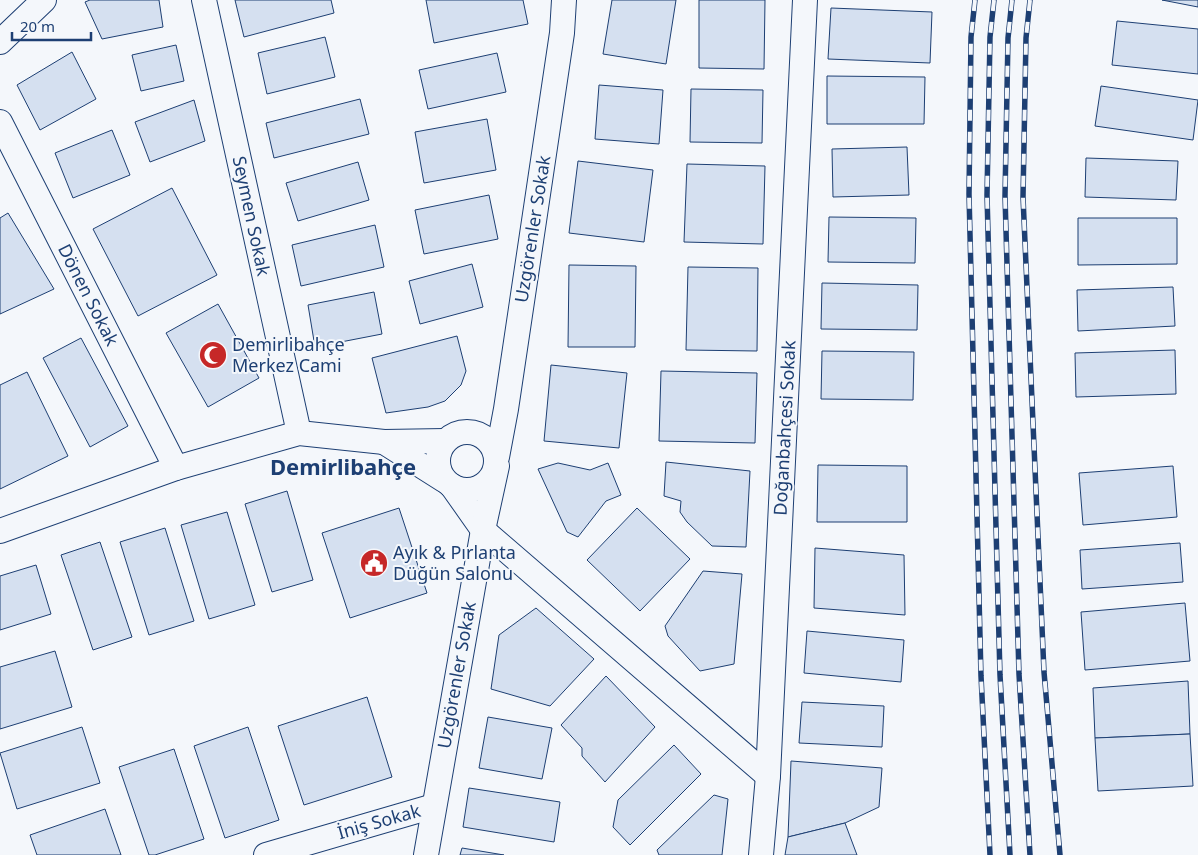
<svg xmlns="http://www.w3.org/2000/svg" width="1198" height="855" font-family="'Noto Sans',sans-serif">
  <rect width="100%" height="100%" fill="#f4f7fb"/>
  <g fill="#d5e0f0" stroke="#1d3f73">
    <polygon points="90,0 159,0 163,27 102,39 85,2"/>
    <polygon points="235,0 331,0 334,13 244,37"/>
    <polygon points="426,0 523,0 528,24 434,43"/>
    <polygon points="612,0 676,0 666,64 603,54"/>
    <polygon points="699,0 765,0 764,69 699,68"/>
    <polygon points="1162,0 1198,0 1198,7"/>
    <polygon points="831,8 932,12 930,63 828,59"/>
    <polygon points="1117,21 1198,29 1198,74 1112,65"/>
    <polygon points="325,37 335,77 267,94 258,53"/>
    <polygon points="176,45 184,81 141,91 132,55"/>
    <polygon points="72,52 96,99 40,130 17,85"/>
    <polygon points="497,53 506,92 428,109 419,70"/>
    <polygon points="827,76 925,77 924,124 827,124"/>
    <polygon points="599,85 663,90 659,144 595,139"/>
    <polygon points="1101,86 1198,100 1193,140 1095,126"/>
    <polygon points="691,89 763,90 762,143 690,142"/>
    <polygon points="360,99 369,134 274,158 266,123"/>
    <polygon points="194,100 205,141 150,162 135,122"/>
    <polygon points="487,119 496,170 424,183 415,132"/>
    <polygon points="112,130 130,175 73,198 55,153"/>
    <polygon points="907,147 909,195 833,197 832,149"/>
    <polygon points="1086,158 1178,161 1176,200 1085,197"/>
    <polygon points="578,161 653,170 644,242 569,233"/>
    <polygon points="358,162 369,200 298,221 286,183"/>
    <polygon points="687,164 765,166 763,244 684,242"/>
    <polygon points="172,188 217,275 138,316 93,229"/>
    <polygon points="489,195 498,239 424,254 415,210"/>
    <polygon points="8,213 54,289 0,314 0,218"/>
    <polygon points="829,217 916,218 915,263 828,262"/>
    <polygon points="1078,218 1177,218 1177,264 1078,265"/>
    <polygon points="375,225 384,267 301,286 292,245"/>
    <polygon points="472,264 483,307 420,324 409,281"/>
    <polygon points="569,265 636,266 635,347 568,347"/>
    <polygon points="688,267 758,268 757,351 686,350"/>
    <polygon points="822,283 918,285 917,330 821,329"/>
    <polygon points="1173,287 1175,326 1078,331 1077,290"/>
    <polygon points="374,292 382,334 315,347 308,305"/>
    <polygon points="218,304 259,378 208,407 166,333"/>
    <polygon points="457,336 466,371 461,385 445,401 428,407 386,413 372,358"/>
    <polygon points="81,338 128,426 90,447 43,358"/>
    <polygon points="1175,350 1176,394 1076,397 1075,353"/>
    <polygon points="822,351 914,352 913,400 821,399"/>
    <polygon points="551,365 627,373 619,448 544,441"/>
    <polygon points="661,371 757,373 755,443 659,441"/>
    <polygon points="27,372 68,456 0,489 0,385"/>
    <polygon points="666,462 750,471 746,547 712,546 687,522 680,512 681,501 664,496"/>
    <polygon points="558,463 590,470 608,463 621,495 606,501 578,537 567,532 538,469"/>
    <polygon points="818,465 907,466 907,522 817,522"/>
    <polygon points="1173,466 1177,517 1083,525 1079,473"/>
    <polygon points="287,491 313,580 272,592 245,504"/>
    <polygon points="399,508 427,593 350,618 322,533"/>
    <polygon points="637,508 690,559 640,611 587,560"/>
    <polygon points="227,512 255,605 209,619 181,525"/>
    <polygon points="165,528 194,621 149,635 120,542"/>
    <polygon points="100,542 132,637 93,650 61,555"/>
    <polygon points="1180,543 1183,582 1082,589 1080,550"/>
    <polygon points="815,548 904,555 905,615 814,608"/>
    <polygon points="36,565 51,614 0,630 0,576"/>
    <polygon points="703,571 742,574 734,664 700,671 668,636 665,626"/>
    <polygon points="1185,603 1190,661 1085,670 1081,612"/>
    <polygon points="536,608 594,659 550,706 491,689 499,635"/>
    <polygon points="807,631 904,640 901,682 804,673"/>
    <polygon points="55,651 72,707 0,729 0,667"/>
    <polygon points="606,676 655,727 605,782 582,756 582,748 561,725"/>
    <polygon points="1188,681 1190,734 1095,738 1093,688"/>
    <polygon points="367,697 392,777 304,805 278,726"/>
    <polygon points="802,702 884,706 882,747 799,743"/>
    <polygon points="488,717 552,728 542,779 479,768"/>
    <polygon points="82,727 100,783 17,809 0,753"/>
    <polygon points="248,727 279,820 225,838 194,746"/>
    <polygon points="1190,734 1193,786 1098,791 1095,738"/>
    <polygon points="674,745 701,774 630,845 613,827 618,800"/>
    <polygon points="174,749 204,839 155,855 149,855 119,767"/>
    <polygon points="791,761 882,768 879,807 845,823 788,837"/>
    <polygon points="469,788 560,802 554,842 463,827"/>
    <polygon points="714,795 728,799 722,855 659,855 657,850"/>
    <polygon points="105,809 121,855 37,855 30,835"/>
    <polygon points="845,823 857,855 785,855 788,837"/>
    <polygon points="462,848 504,855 460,855"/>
  </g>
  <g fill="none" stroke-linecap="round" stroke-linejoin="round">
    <defs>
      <g id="street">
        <polyline points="204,0 299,433"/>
        <polyline points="0,42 44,0"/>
        <polyline points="0,122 176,468"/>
        <circle cx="467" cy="461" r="29"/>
        <polyline points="384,442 444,480"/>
        <polyline points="497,457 506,409 562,33 564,0"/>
        <polyline points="452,486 483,530 768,776"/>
        <polyline points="0,531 176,468 299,433 384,442 445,441"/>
        <polyline points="266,855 434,806"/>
        <polyline points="426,855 483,530 497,466"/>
        <polyline points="761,855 768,776 805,0"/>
      </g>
    </defs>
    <use href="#street" stroke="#1d3f73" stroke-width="26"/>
    <use href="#street" stroke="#f4f7fb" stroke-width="24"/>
    <defs>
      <g id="rail">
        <polyline points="975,0 971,37 969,194 981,676 990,855"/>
        <polyline points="994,0 990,37 987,195 1000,675 1010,855"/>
        <polyline points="1012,0 1008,38 1005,196 1019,674 1030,855"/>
        <polyline points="1030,0 1026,38 1023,197 1044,672 1060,855"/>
      </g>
    </defs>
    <use href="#rail" stroke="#1d3f73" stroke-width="5.5"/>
    <use href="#rail" stroke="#f4f7fb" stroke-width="4" stroke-dasharray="11" stroke-linecap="butt"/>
  </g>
  <defs>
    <symbol id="mosque-disc" viewBox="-11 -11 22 22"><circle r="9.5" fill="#c62828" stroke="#f4f7fb"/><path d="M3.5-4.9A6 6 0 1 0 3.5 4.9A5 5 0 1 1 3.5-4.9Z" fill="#fff"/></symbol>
    <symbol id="civic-disc" viewBox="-11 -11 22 22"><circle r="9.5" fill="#c62828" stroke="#f4f7fb"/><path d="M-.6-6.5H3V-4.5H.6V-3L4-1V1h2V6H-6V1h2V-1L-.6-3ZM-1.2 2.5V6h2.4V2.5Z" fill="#fff"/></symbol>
  </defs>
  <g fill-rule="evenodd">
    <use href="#mosque-disc" x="197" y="339" width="32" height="32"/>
    <use href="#civic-disc" x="358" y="547" width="32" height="32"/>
  </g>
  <g text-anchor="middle" stroke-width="4" stroke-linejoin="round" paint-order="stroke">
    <g font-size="18" fill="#1d3f73" stroke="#f4f7fb">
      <text transform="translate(251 216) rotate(78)" y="6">Seymen Sokak</text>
      <text transform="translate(533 229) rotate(-81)" y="6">Uzgörenler Sokak</text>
      <text transform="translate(88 295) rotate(63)" y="6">Dönen Sokak</text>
      <text transform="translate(785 428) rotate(-87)" y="6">Doğanbahçesi Sokak</text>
      <text transform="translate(457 675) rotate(-80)" y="6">Uzgörenler Sokak</text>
      <text transform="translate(379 822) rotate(-16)" y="6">İniş Sokak</text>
    </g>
    <g font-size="18" fill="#1d3f73" stroke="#f4f7fb" text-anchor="start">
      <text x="232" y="351">Demirlibahçe<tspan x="232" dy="21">Merkez Cami</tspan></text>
      <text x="393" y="559">Ayık &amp; Pırlanta<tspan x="393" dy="21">Düğün Salonu</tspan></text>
    </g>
    <g font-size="22" font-weight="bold" fill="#1d3f73" stroke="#f4f7fb">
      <text x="343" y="475">Demirlibahçe</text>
    </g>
  </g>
  <path d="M12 32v8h79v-8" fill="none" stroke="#1d3f73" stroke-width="2.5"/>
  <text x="20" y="32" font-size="15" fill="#1d3f73" stroke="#f4f7fb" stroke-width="4" paint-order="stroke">20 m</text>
</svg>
